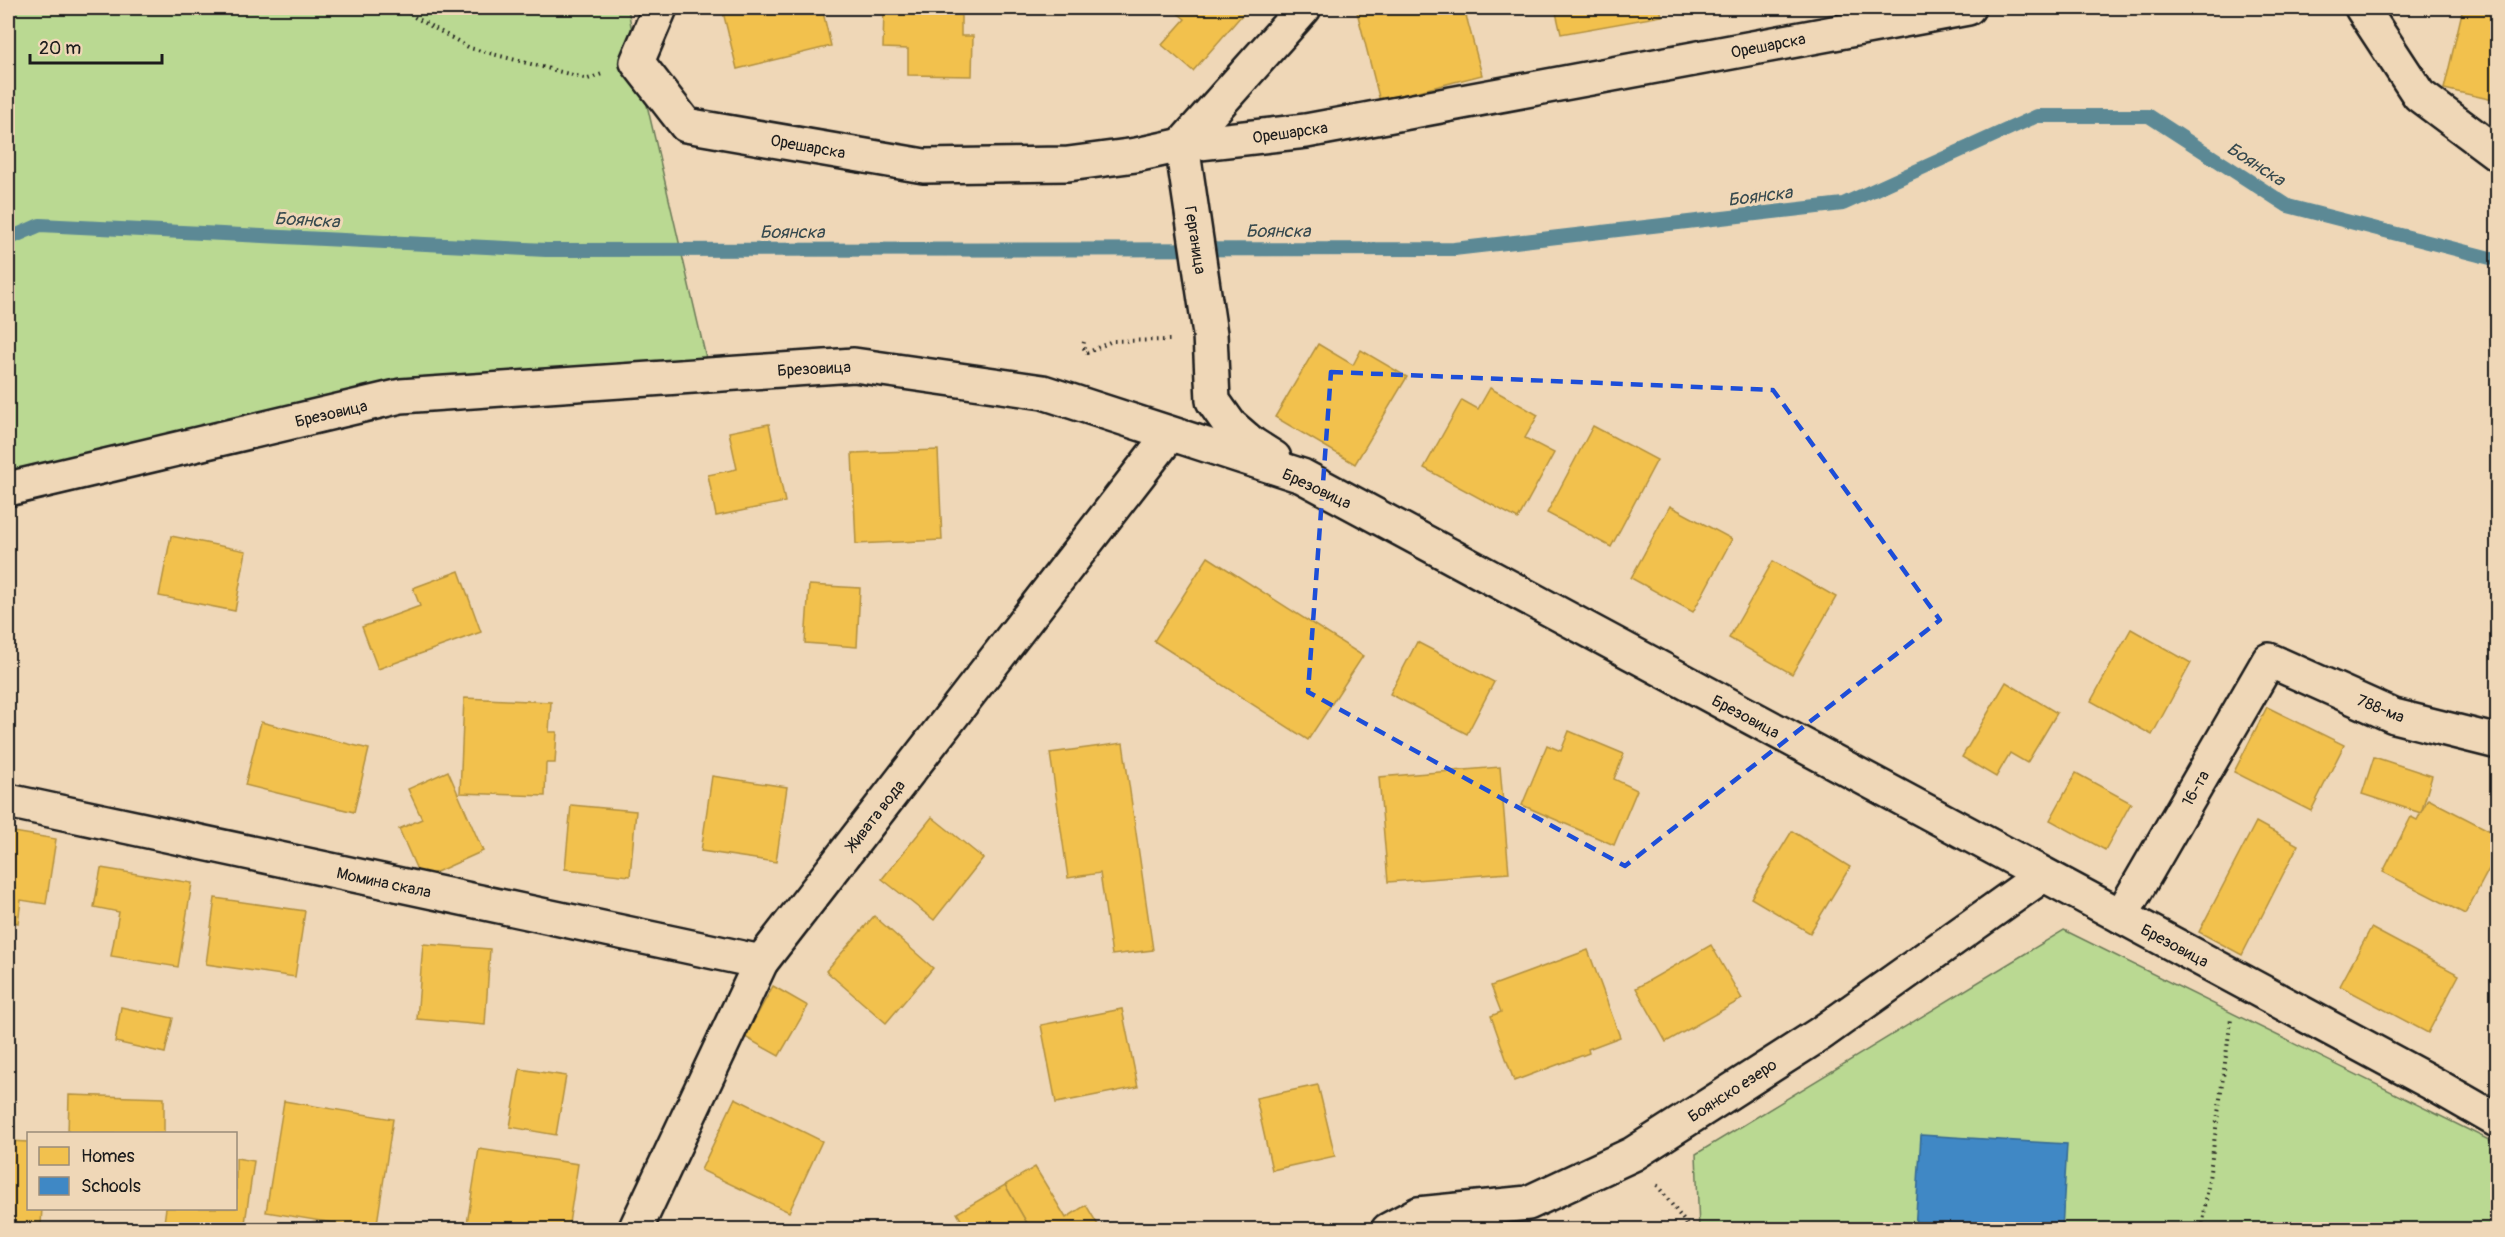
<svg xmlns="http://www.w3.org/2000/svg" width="2505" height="1237" font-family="Pangolin,sans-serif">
  <rect width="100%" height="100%" fill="#efd7b7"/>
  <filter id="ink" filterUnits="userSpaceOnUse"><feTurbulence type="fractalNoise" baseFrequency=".0167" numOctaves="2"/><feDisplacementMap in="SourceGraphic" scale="12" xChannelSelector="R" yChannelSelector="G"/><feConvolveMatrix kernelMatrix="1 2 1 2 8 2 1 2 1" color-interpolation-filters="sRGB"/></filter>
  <g filter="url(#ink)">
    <g fill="#bad992" stroke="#6b7a57" stroke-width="1.5">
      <polygon points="8,8 628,8 637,62 710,375 401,396 8,489"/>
      <polygon points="2064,930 2497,1144 2497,1229 1699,1229 1696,1154"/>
    </g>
    <g fill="#f2c14e" stroke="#b2903f" stroke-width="1.5">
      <polygon points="722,8 822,8 831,46 737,69"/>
      <polygon points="884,8 961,8 961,36 973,36 972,76 908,75 908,49 883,48"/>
      <polygon points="1171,8 1248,8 1193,71 1162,45 1185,19"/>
      <polygon points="1356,8 1464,8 1482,75 1380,101"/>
      <polygon points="1555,8 1660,8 1662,16 1561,34"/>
      <polygon points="2463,8 2498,8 2498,101 2444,89"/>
      <polygon points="1318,344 1353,365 1361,350 1407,377 1355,464 1275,417"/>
      <polygon points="1490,388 1538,415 1525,438 1554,453 1518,519 1424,468 1462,400 1478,409"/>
      <polygon points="769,424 785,502 716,516 708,475 737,469 729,432"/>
      <polygon points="1593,426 1657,460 1611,547 1547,513"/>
      <polygon points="938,450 942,540 856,544 852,453"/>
      <polygon points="1670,506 1732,539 1693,612 1631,578"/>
      <polygon points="171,536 246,551 235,611 159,596"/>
      <polygon points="1208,557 1363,656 1308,740 1154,641"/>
      <polygon points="1773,561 1836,597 1792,674 1729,638"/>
      <polygon points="459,571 481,632 378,669 362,627 420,606 413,588"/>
      <polygon points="809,585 860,588 857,647 805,643"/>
      <polygon points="2131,629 2191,663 2152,735 2091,701"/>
      <polygon points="1417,642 1494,682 1467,734 1390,694"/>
      <polygon points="2006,682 2057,713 2027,763 2010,753 1996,777 1962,757"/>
      <polygon points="464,698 551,702 549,732 557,732 555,763 546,763 545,796 460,793"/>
      <polygon points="2267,707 2344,745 2311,811 2234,772"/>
      <polygon points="261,722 369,749 354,812 245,785"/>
      <polygon points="1569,731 1624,754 1614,779 1637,790 1614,845 1522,805 1547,745 1561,751"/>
      <polygon points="1123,743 1153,950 1112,955 1100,873 1068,878 1050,753"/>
      <polygon points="2374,757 2432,776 2421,813 2362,794"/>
      <polygon points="1500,767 1509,873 1388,882 1379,777"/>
      <polygon points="448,771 483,851 421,879 399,829 422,819 408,789"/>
      <polygon points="2076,773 2131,803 2105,850 2050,820"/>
      <polygon points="712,776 787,787 776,862 701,851"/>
      <polygon points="2428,799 2498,835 2498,852 2465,914 2383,872 2411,817 2417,820"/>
      <polygon points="571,805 636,811 630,876 565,869"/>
      <polygon points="932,817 983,858 934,920 882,879"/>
      <polygon points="2256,822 2298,845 2242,955 2199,932"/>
      <polygon points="8,831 56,839 46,904 21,900 18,923 8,921"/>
      <polygon points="1792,831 1850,867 1810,933 1751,898"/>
      <polygon points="101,868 192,883 178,967 111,956 119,912 94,907"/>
      <polygon points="215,898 305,911 295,977 206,964"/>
      <polygon points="874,916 933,968 886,1023 826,971"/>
      <polygon points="2371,928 2459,975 2428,1033 2340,986"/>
      <polygon points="423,944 490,949 485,1025 417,1019"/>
      <polygon points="1711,945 1742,999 1666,1042 1636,988"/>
      <polygon points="1588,950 1620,1037 1588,1049 1589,1053 1514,1081 1491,1016 1501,1012 1491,986"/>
      <polygon points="773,986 808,1006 779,1056 745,1037"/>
      <polygon points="121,1007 173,1018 165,1053 115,1042"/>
      <polygon points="1122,1009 1138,1087 1056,1103 1041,1025"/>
      <polygon points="520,1069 566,1076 556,1135 510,1127"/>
      <polygon points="1318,1085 1335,1156 1272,1170 1256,1098"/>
      <polygon points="69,1095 164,1098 164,1134 68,1134"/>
      <polygon points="735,1098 822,1141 789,1212 701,1170"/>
      <polygon points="284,1101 393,1119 376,1230 266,1212"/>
      <polygon points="8,1141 28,1142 28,1208 42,1208 41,1224 8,1223"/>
      <polygon points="479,1149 578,1164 568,1230 466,1230"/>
      <polygon points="236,1158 254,1161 244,1230 163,1230 166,1208 236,1208"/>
      <polygon points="1035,1167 1066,1218 1086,1205 1101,1230 1031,1230 1005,1185"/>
      <polygon points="1005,1185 1031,1230 967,1230 957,1213"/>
    </g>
    <polygon fill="#3f88c5" stroke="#346892" stroke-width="1.5" points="1921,1135 2067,1144 2062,1230 1915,1230"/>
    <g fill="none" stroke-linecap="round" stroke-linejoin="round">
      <polyline stroke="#5b8995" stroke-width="14" points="8,239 40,225 546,250 1454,249 1843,204 2037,116 2149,116 2288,206 2498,260"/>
      <defs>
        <g id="street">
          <polyline points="660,8 637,62 686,125 924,166 1068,164 1136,155 1182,145 1306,131 1968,8"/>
          <polyline points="2362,8 2419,95 2498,154"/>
          <polyline points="1182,145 1210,334 1213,401 1230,425 1252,444 1274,458"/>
          <polyline points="1182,145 1304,8"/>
          <polyline points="8,489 401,396 854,365 1043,392 1302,476 2430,1082 2498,1121"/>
          <polyline points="8,801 761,962"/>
          <polyline points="2121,916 2269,660 2394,716 2498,742"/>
          <polyline points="635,1230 761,962 1170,434"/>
          <polyline points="1388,1230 1418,1214 1528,1203 1633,1154 1820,1034 2043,875"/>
        </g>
      </defs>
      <use href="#street" stroke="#1c1c1c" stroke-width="38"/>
      <g stroke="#1c1c1c" stroke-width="4" stroke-dasharray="1.5 4.5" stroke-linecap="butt">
        <polyline points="407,8 411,15 470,48 588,79 602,74"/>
        <polyline points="1084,342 1083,347 1087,353 1112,341 1170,340"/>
        <polyline points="1657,1185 1691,1230"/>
        <polyline points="1582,1223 1602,1230"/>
        <polyline points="2202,1230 2231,1019"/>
      </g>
      <use href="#street" stroke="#efd7b7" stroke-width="33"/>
    </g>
  </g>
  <path fill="none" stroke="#1d4ed8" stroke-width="4.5" stroke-dasharray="12 8" stroke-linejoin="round" d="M1331,372L1773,390L1940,620L1625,866L1308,692Z"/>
  <g text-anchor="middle" stroke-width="6" stroke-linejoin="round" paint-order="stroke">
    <g font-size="16" fill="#1c1c1c" stroke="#efd7b7">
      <text transform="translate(1768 45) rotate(-11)" y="6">Орешарска</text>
      <text transform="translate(1290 132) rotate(-8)" y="6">Орешарска</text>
      <text transform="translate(808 146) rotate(10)" y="6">Орешарска</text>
      <text transform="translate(1196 240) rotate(81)" y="6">Герганица</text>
      <text transform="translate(814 368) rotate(-3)" y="6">Брезовица</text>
      <text transform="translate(331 413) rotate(-13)" y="6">Брезовица</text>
      <text transform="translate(1317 488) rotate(25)" y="6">Брезовица</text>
      <text transform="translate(2381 708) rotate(22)" y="6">788-ма</text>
      <text transform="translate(1746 716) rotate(28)" y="6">Брезовица</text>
      <text transform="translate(2195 788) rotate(-60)" y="6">16-та</text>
      <text transform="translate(875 815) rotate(-52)" y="6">Живата вода</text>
      <text transform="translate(384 882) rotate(12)" y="6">Момина скала</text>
      <text transform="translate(2175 945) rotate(28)" y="6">Брезовица</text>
      <text transform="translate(1732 1090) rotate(-33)" y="6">Боянско езеро</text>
    </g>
    <g font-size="18" font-style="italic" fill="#36494e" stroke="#efd7b7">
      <text transform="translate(2256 164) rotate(33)" y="6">Боянска</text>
      <text transform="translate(1760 196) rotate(-7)" y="6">Боянска</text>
      <text transform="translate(307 220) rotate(3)" y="6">Боянска</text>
      <text x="1278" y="237">Боянска</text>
      <text x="792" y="238">Боянска</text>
    </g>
  </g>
  <rect width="2505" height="1237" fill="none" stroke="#efd7b7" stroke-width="30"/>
  <rect x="15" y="15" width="2475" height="1207" fill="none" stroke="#1c1c1c" stroke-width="2" filter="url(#ink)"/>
  <rect x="27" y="1132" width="210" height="78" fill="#efd7b7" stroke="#9b8c79" stroke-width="1.5"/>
  <rect x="39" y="1147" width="30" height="18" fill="#f2c14e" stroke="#9b8c79" stroke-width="1.5"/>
  <text x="81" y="1162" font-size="18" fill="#1c1c1c">Homes</text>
  <rect x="39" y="1177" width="30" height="18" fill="#3f88c5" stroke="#9b8c79" stroke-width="1.5"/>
  <text x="81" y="1192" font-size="18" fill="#1c1c1c">Schools</text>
  <path d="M30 54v9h132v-9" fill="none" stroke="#1c1c1c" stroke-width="3"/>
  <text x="39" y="54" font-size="18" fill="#1c1c1c" stroke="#efd7b7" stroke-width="4.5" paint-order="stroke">20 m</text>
</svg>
